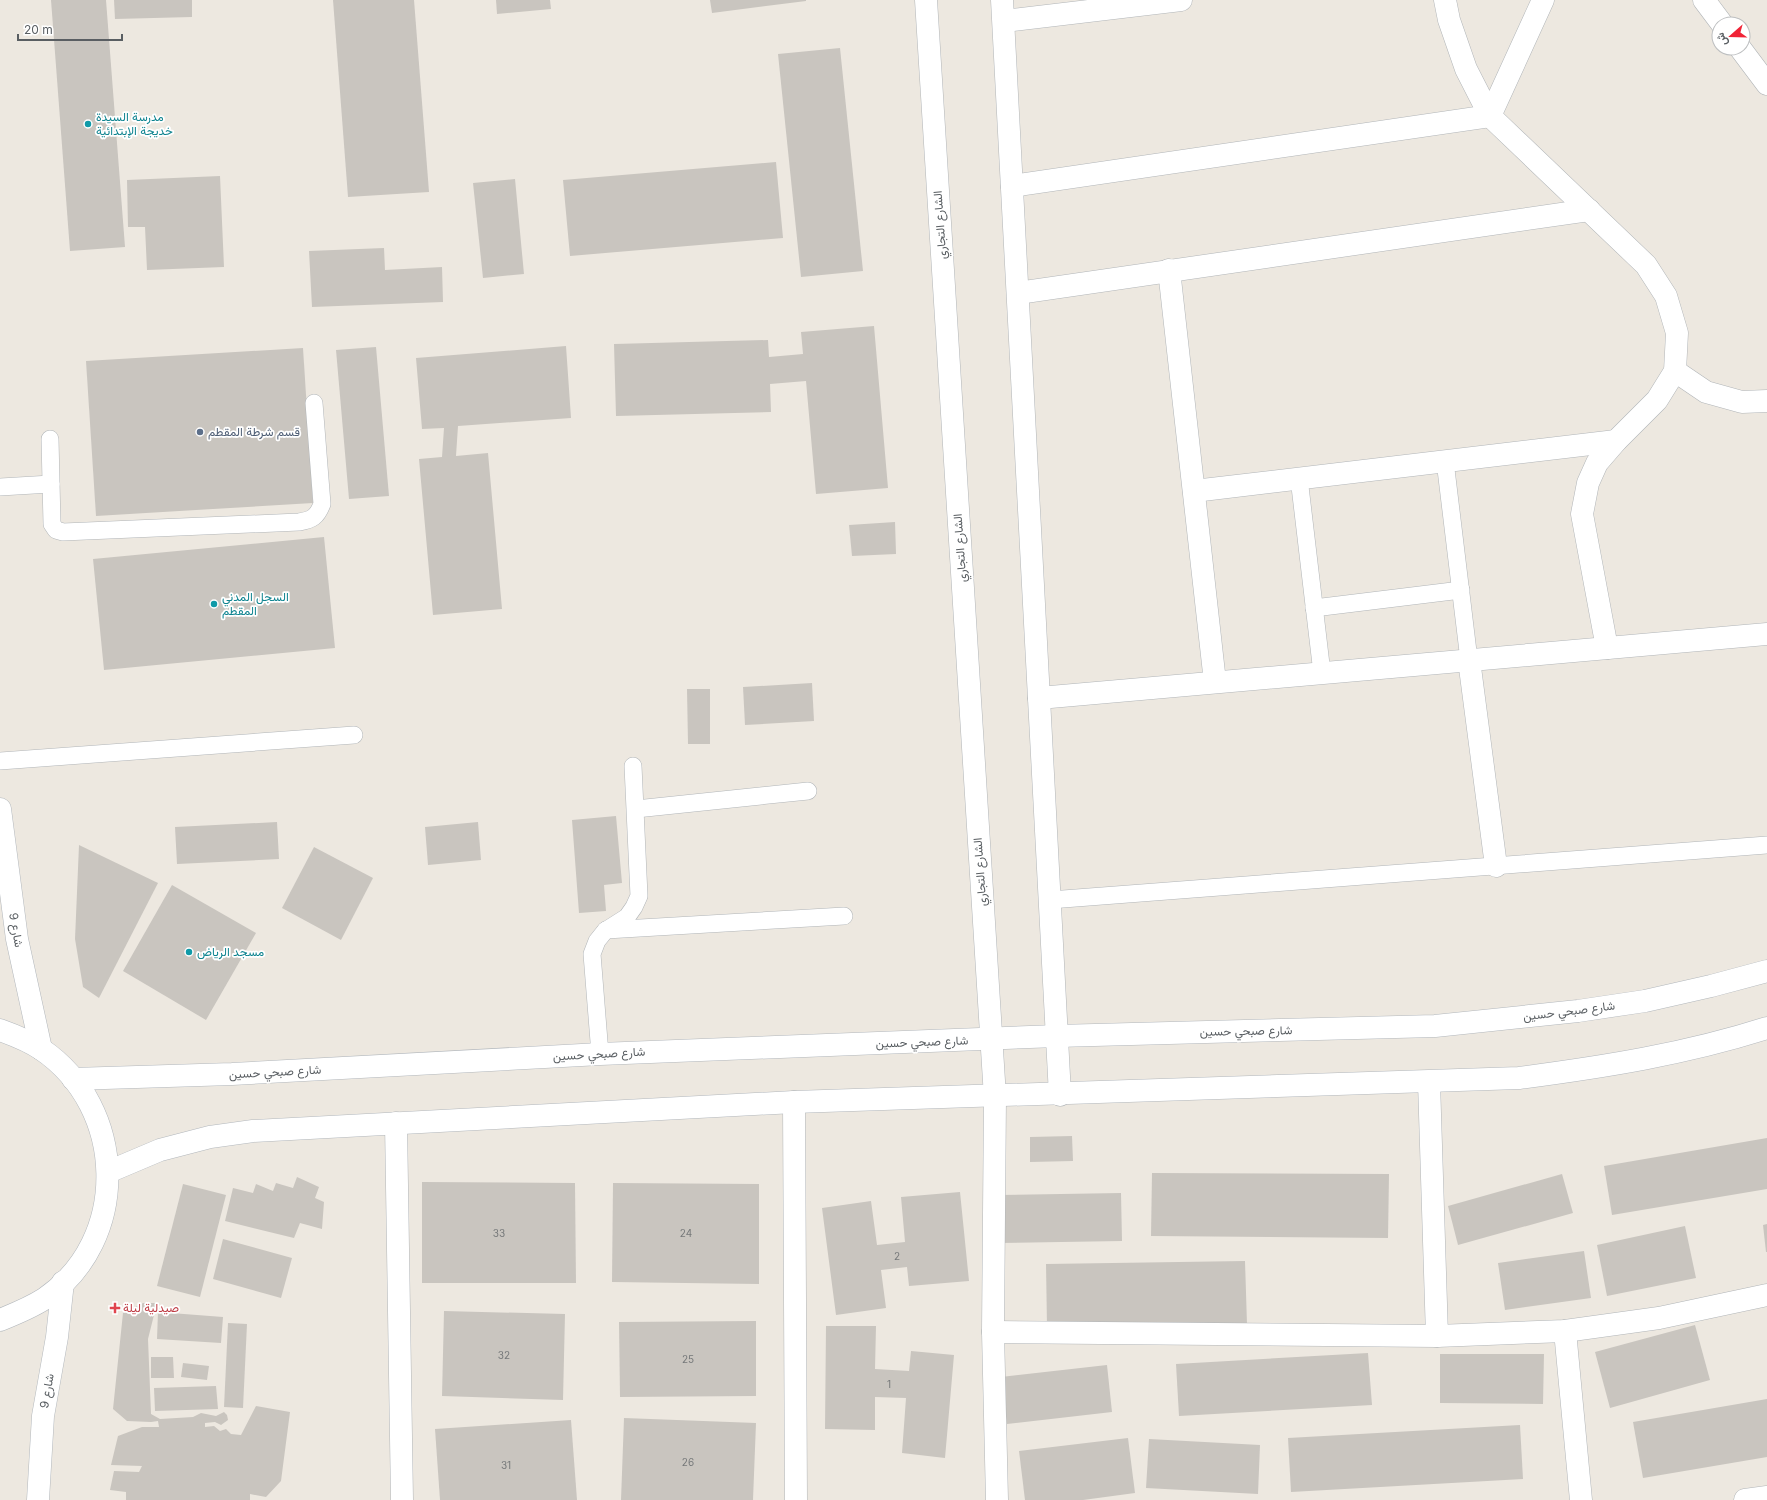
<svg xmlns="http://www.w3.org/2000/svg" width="1767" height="1500" font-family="Inter,Vazirmatn,sans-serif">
  <rect width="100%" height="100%" fill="#ede8e0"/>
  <g fill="#c9c5bf">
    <polygon points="51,0 106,0 125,247 70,251"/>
    <polygon points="114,0 192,0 192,17 115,19"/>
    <polygon points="333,0 414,0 429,192 348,197"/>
    <polygon points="496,0 550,0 551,9 497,14"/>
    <polygon points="710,0 806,0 806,1 712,13"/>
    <polygon points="840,48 863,271 801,277 778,54"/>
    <polygon points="776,162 783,238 570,256 563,180"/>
    <polygon points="220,176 224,267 147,270 145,227 128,227 127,180"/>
    <polygon points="515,179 524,274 483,278 473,183"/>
    <polygon points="384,248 385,270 442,267 443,302 312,307 309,251"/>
    <polygon points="874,326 888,488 816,494 806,381 770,384 771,412 616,416 614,344 768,340 769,357 803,354 801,332"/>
    <polygon points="566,346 571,418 458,426 456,456 488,453 502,609 433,615 419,459 442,457 444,428 422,429 416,358"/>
    <polygon points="376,347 389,496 349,499 336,350"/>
    <polygon points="303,348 313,503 96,516 86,361"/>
    <polygon points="895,522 896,554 852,556 849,525"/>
    <polygon points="324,537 335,648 104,670 93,559"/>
    <polygon points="812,683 814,721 745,725 743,687"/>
    <polygon points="687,689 710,689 710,744 688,744"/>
    <polygon points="616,816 622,883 604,885 606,911 579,913 572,820"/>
    <polygon points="277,822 279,859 177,864 175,827"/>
    <polygon points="478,822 481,860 428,865 425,827"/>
    <polygon points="79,845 158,883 99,998 83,987 75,939"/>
    <polygon points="314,847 373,878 341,940 282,908"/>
    <polygon points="172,885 256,933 206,1020 123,971"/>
    <polygon points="1072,1136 1073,1161 1030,1162 1030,1137"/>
    <polygon points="1767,1138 1767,1189 1612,1215 1604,1166"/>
    <polygon points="1152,1173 1389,1174 1388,1238 1151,1236"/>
    <polygon points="1562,1174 1573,1213 1458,1245 1448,1206"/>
    <polygon points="297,1177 319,1187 315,1198 324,1202 322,1229 300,1223 294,1238 225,1221 233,1188 253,1193 256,1184 273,1191 276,1183 293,1188"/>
    <polygon points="422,1182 575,1183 576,1283 422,1283"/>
    <polygon points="613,1183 759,1184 759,1284 612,1282"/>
    <polygon points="183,1184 226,1195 200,1297 157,1286"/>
    <polygon points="960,1192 969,1281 909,1286 907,1267 881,1270 886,1308 836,1315 822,1208 871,1201 877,1245 905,1242 901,1197"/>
    <polygon points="1121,1193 1122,1241 998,1243 997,1195"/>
    <polygon points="1767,1224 1767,1252 1766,1252 1763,1225"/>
    <polygon points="1685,1226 1696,1278 1607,1296 1597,1245"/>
    <polygon points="223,1239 292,1258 281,1298 213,1279"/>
    <polygon points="1584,1251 1591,1298 1505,1310 1498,1263"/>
    <polygon points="1245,1261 1247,1324 1047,1327 1046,1264"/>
    <polygon points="143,1303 157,1303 148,1339 151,1414 160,1419 193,1417 201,1413 216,1416 224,1412 227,1415 228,1420 221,1425 215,1422 205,1423 205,1427 214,1426 220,1431 226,1429 231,1434 241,1435 256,1406 290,1412 281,1481 266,1497 250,1494 250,1500 126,1500 126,1492 110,1490 114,1471 139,1472 142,1466 111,1465 118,1436 142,1427 159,1427 158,1421 151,1422 127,1421 113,1409 123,1313"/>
    <polygon points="444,1311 565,1314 563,1400 442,1396"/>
    <polygon points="158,1312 223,1317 221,1343 157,1339"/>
    <polygon points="756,1321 756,1396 620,1397 619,1322"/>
    <polygon points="228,1323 247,1324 243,1408 224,1407"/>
    <polygon points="1695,1325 1710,1380 1610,1408 1595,1352"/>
    <polygon points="826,1326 876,1326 875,1369 909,1371 911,1351 954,1355 945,1458 902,1453 906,1398 875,1397 875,1430 825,1429"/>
    <polygon points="1368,1353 1372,1405 1179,1416 1176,1364"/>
    <polygon points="1440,1354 1544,1354 1543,1404 1440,1403"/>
    <polygon points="151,1357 173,1357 174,1378 151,1378"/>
    <polygon points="183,1363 209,1366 207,1380 181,1377"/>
    <polygon points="1107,1365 1112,1412 1007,1424 1001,1377"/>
    <polygon points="216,1386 218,1409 155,1411 154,1388"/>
    <polygon points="1767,1399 1767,1457 1643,1478 1633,1422"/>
    <polygon points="624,1418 756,1423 753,1500 621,1500"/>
    <polygon points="571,1420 577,1500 440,1500 435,1429"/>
    <polygon points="1520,1425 1523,1479 1291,1492 1288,1438"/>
    <polygon points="1128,1438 1135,1493 1083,1500 1025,1500 1019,1451"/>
    <polygon points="1149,1439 1260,1445 1258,1494 1146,1488"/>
  </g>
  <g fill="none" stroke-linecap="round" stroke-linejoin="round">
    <defs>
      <g id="lane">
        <path d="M50,439L52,524L56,530L63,532L299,522C312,520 317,517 322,504L314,403"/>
        <polyline points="1445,461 1469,660"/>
        <polyline points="1299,478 1322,673"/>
        <polyline points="0,487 51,484"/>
        <polyline points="1314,608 1461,590"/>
        <polyline points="0,761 354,735"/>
        <polyline points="636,809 808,791"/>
        <polyline points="1050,900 1767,845"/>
        <polyline points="606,930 844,916"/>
        <polyline points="600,1054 592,954 597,941 605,931 627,917 634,907 639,896 633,766"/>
      </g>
      <g id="street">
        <polyline points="926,0 995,1097 993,1332 997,1500"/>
        <polyline points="1002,0 1060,1095"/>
        <polyline points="1445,0 1449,20 1466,69 1490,116 1646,265 1666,296 1677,333 1675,371 1657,400 1616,441 1597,463 1588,483 1582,514 1607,648"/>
        <polyline points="1704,0 1722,24"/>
        <polyline points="1004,21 1181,0"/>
        <polyline points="1740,48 1767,84"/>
        <polyline points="1012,186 1490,116 1543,0"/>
        <polyline points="1169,270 1215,682"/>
        <polyline points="1018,293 1589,210"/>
        <polyline points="1675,371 1706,392 1742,402 1767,401"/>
        <polyline points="1194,491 1616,441"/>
        <polyline points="1469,660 1496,866"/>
        <polyline points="1039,698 1767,634"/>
        <polyline points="1429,1082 1437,1336"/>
        <polyline points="794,1102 796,1500"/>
        <polyline points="396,1123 402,1500"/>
        <polyline points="1565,1331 1581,1500"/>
        <polyline points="993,1332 1437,1336 1565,1331 1659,1318 1767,1295"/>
        <polyline points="1745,1500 1767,1497"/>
      </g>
      <g id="secondary">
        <polyline points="0,809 17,939 41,1049"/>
        <path d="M0,1030C14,1035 29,1041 41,1049C127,1107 131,1240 44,1299C30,1308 15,1314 0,1320"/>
        <polyline points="73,1079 232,1074 600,1054 1057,1036 1435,1026 1578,1011 1645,1001 1711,986 1767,971"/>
        <path d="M108,1172L160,1150L210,1137L253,1131L794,1102L1519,1078C1603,1067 1686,1054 1767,1028"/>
        <polyline points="38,1500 43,1416 57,1337 63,1282"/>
      </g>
    </defs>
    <use href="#lane" stroke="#b1b5b8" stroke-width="18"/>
    <use href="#street" stroke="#b1b5b8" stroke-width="23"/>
    <use href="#secondary" stroke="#b2b7bc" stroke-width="23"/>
    <use href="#lane" stroke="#fff" stroke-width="17"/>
    <use href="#street" stroke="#fff" stroke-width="22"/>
    <use href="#secondary" stroke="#fff" stroke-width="22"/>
  </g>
  <g fill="#0f9aa8" stroke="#fff" stroke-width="1.5">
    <circle cx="88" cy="124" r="4"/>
    <circle cx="214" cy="604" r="4"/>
    <circle cx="189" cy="952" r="4"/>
  </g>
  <circle fill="#5c6f8a" stroke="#fff" stroke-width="1.5" cx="200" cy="432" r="4"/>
  <path fill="#e0444e" stroke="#fff" stroke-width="1.5" d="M113 1302h4v4h4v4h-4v4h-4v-4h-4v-4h4z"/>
  <g text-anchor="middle" stroke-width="3.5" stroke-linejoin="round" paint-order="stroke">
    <g font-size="10" fill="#757879">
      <text x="499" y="1237">33</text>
      <text x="686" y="1237">24</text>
      <text x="897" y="1260">2</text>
      <text x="504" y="1359">32</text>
      <text x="688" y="1363">25</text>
      <text x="889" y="1388">1</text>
      <text x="688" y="1466">26</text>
      <text x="506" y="1469">31</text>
    </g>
    <g font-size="12" fill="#0d838f" stroke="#fff" text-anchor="start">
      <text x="96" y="121">مدرسة السيدة<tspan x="96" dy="14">خديجة الإبتدائية</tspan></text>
      <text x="222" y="601">السجل المدني<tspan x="222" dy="14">المقطم</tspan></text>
      <text x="197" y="956">مسجد الرياض</text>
    </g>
    <g font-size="12" fill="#595e62" stroke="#fff">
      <text transform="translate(940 225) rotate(-94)" y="4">الشارع التجاري</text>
      <text transform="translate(960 548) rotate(-94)" y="4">الشارع التجاري</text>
      <text transform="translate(980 872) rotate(-94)" y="4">الشارع التجاري</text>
      <text transform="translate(16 930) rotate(80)" y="4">شارع 9</text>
      <text transform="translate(1569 1011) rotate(-7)" y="4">شارع صبحي حسين</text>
      <text transform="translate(1246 1031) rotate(-1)" y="4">شارع صبحي حسين</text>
      <text transform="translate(922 1042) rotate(-2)" y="4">شارع صبحي حسين</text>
      <text transform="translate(599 1054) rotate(-3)" y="4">شارع صبحي حسين</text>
      <text transform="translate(275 1072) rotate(-3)" y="4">شارع صبحي حسين</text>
      <text transform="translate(47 1391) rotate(-80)" y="4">شارع 9</text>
    </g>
    <g font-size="12" fill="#4e5e75" stroke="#fff" text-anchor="start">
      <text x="208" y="436">قسم شرطة المقطم</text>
    </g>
    <g font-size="12" fill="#be3a42" stroke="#fff" text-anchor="start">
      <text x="123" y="1312">صيدلية ليلة</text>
    </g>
  </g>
  <g transform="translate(1731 36) rotate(250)"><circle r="19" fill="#ffffff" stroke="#bdbfc0"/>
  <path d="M0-3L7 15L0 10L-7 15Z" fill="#f02336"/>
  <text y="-6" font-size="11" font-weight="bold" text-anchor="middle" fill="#595e62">ش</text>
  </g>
  <path d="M18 34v6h104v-6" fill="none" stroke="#595e62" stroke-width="2"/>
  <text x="24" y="34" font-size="12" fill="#595e62" stroke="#ffffff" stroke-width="3" paint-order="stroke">20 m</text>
</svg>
